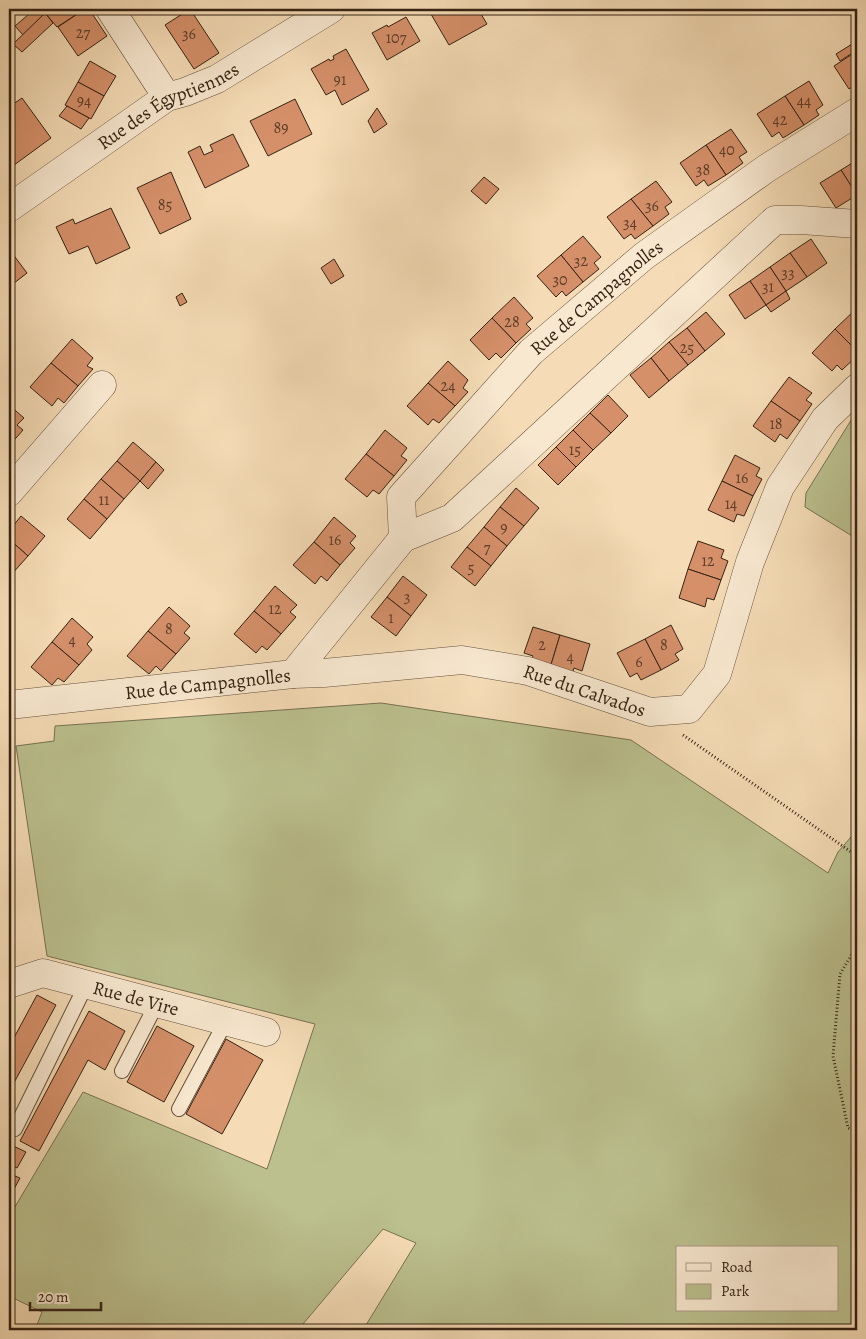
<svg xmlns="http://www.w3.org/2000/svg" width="866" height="1339" font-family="Alegreya,serif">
  <rect width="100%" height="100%" fill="#f5dcb6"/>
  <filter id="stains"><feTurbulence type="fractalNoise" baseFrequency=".004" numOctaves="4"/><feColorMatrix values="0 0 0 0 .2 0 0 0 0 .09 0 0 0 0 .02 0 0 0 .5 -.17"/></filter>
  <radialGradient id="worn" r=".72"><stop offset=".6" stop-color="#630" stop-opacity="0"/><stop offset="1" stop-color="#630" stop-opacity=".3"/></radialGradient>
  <g fill="#bbc08e" stroke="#787151" fill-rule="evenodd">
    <polygon points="857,413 857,539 805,507 806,493 853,417"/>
    <path d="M381,703L631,740L828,873L838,852L857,830V1330H363L416,1243L383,1229L298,1330H35L42,1312L9,1296V1217L83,1092L267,1169L315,1024L47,956L16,746L54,741L55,726ZM677,1248H837V1310H677Z"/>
  </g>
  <g fill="#d5906a" stroke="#352214">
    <polygon points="35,9 41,9 45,13 23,35 15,26"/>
    <polygon points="49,9 85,9 57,27 45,13"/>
    <polygon points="85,9 89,9 107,36 78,56 58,27"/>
    <polygon points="190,9 219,53 194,69 165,25"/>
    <polygon points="428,9 478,9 487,24 449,45"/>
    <polygon points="45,13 53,23 22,52 13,44"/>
    <polygon points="406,17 420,41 387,60 372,33 387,25 388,27"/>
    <polygon points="857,41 857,50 840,61 836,54"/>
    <polygon points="346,49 369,90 342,105 335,90 326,95 311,69 329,59 330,61 334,59 333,56"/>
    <polygon points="857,51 857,87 856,84 849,89 834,66"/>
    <polygon points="90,61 116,76 104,96 78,82"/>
    <polygon points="809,81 823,105 816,110 819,115 804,125 785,96"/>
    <polygon points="78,82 104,96 91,119 65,105"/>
    <polygon points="785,96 804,125 783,138 779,132 772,137 757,114"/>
    <polygon points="22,98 51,138 10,168 9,107"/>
    <polygon points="295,99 312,134 268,156 250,121"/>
    <polygon points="67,106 89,118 81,129 59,116"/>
    <polygon points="377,108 387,124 374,133 368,121"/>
    <polygon points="731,129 747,152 739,157 743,163 726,175 706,145"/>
    <polygon points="233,134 249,166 205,188 188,152 200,146 204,155 213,151 210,145"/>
    <polygon points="706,145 726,175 708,186 704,180 696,186 680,163"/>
    <polygon points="857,160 857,195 841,170"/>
    <polygon points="841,170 857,195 836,208 820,183"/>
    <polygon points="171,172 191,219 160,234 137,188"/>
    <polygon points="484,177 499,189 486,204 471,191"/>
    <polygon points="656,181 672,202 665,207 669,214 653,226 631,199"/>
    <polygon points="631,199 653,226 635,239 631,234 624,239 607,217"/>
    <polygon points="111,208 130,248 96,264 88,246 69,254 56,227 73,219 75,224"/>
    <polygon points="583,236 601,257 594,263 599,269 583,282 561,255"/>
    <polygon points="811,239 827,263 807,277 790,253"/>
    <polygon points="9,249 27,273 9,287"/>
    <polygon points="790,253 807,277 786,291 770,267"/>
    <polygon points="561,255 583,282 566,296 562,291 556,297 537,276"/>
    <polygon points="334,259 344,276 331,284 321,268"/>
    <polygon points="770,267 786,291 766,305 750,281"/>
    <polygon points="750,281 766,305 745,319 729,295"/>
    <polygon points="786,291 790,299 771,312 766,305"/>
    <polygon points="182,293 187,302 180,306 176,297"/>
    <polygon points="514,297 533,318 526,324 531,329 516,343 492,318"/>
    <polygon points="856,309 857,310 857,351 835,329"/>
    <polygon points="706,312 725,334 705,351 687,328"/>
    <polygon points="492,318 516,343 501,358 496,353 489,360 470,340"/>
    <polygon points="687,328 705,351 688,365 669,342"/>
    <polygon points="835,329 857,351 857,356 842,370 837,365 832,371 812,353"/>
    <polygon points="72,339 93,358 87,366 93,369 78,386 51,363"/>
    <polygon points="669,342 688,365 669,381 651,358"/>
    <polygon points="651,358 669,381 649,398 630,375"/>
    <polygon points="448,361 468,380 463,388 468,392 455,406 428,383"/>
    <polygon points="51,363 78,386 64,403 58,398 52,406 30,387"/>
    <polygon points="789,377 812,393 806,400 812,404 800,421 771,401"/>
    <polygon points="428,383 455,406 439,423 433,419 428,425 407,406"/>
    <polygon points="608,395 628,416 611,433 590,413"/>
    <polygon points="771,401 800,421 787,439 780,434 775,442 753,426"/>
    <polygon points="9,405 24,418 17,425 23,430 9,446"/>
    <polygon points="590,413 611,433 593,450 573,430"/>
    <polygon points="385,430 407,448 401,456 407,460 394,476 366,454"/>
    <polygon points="573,430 593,450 576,467 556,447"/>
    <polygon points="133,442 156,462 140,481 117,461"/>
    <polygon points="556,447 576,467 558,485 538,465"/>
    <polygon points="366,454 394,476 379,494 373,490 367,497 345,479"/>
    <polygon points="735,455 760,468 756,476 762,479 753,496 722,481"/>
    <polygon points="117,461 140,481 124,499 101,479"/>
    <polygon points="156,462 164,470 148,489 140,481"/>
    <polygon points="101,479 124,499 107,519 84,499"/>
    <polygon points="722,481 753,496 744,516 737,514 734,522 708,510"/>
    <polygon points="516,488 539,508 524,526 500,507"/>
    <polygon points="84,499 107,519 90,539 67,519"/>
    <polygon points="500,507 524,526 507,546 484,527"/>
    <polygon points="21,516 45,536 28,556 9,539 9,531"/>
    <polygon points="334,517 356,536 350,543 355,548 340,565 314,542"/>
    <polygon points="484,527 507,546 491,566 467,547"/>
    <polygon points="9,539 28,556 11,575 9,574"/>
    <polygon points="698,541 724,550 721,558 728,561 721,580 688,569"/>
    <polygon points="314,542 340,565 327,581 321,576 315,584 293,565"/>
    <polygon points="467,547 491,566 475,586 451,567"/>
    <polygon points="688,569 721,580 714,600 707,598 705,607 679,598"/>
    <polygon points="403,576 427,595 411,616 387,597"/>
    <polygon points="275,586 297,605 290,612 296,617 281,634 254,611"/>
    <polygon points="387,597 411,616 396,636 371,617"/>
    <polygon points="169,607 190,626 184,633 190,638 176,654 148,631"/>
    <polygon points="254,611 281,634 267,650 262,646 256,653 234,634"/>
    <polygon points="72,618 93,637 87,644 92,650 79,665 52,642"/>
    <polygon points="671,625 683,649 675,654 679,660 661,670 645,639"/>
    <polygon points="533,627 560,635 550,668 531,662 533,656 524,653"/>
    <polygon points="148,631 176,654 161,671 156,666 149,674 127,656"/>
    <polygon points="560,635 590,644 582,671 574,668 572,675 550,668"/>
    <polygon points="645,639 661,670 641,680 637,673 630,677 617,653"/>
    <polygon points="52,642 79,665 64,682 58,678 52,685 31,667"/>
    <polygon points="37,995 56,1005 9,1092 9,1047"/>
    <polygon points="89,1011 125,1031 105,1070 88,1060 39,1151 20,1141"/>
    <polygon points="157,1026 194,1046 164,1102 127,1082"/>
    <polygon points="226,1039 263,1060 222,1134 186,1114"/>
    <polygon points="9,1144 26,1152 17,1168 9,1164"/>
    <polygon points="10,1174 20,1178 13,1191 9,1188"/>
  </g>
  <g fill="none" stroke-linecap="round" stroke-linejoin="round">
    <defs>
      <g id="service">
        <polyline points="122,1071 157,1003"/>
        <polyline points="179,1109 226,1021"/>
        <polyline points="15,1129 86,985"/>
      </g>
      <g id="minor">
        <polyline points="110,9 167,97"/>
        <path id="s1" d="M9,208L167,97L185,92L217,79L331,9"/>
        <polyline points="9,492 102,385"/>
        <polyline points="403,538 452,518 775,220 801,220 857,224"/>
        <path id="s2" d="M293,674L403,538L401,497L531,352L644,256L767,168L857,112"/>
        <path id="s3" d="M9,705L293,674L324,673L462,660L528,671L650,712L689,709L717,674L750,562L780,487L825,419L857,388"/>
        <path id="s4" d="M9,984L43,973L266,1032"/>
      </g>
    </defs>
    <use href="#service" stroke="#65503c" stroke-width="16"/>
    <use href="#minor" stroke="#65503c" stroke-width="29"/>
    <g stroke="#352214" stroke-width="3" stroke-dasharray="1 2.5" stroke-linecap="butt">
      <polyline points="683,735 857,856"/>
      <polyline points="857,946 840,974 833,1056 848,1128 857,1131"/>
    </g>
    <use href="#service" stroke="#f8e8d0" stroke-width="14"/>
    <use href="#minor" stroke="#f8e8d0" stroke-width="28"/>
  </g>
  <g text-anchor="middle" stroke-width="4.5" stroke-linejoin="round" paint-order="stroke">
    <g font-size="16" fill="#5d3e2a">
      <text x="83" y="38">27</text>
      <text x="189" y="39">36</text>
      <text x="396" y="43">107</text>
      <text x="340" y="85">91</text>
      <text x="84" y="106">94</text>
      <text x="804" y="106">44</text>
      <text x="780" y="125">42</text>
      <text x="281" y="133">89</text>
      <text x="727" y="155">40</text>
      <text x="703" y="175">38</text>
      <text x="165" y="210">85</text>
      <text x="652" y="211">36</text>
      <text x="630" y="228">34</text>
      <text x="581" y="266">32</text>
      <text x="788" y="278">33</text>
      <text x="560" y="285">30</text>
      <text x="768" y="292">31</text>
      <text x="512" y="327">28</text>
      <text x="687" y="353">25</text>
      <text x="448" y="391">24</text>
      <text x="776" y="429">18</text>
      <text x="575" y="455">15</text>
      <text x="742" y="483">16</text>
      <text x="104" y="505">11</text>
      <text x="731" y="509">14</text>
      <text x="504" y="533">9</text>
      <text x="335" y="545">16</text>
      <text x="487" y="553">7</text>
      <text x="708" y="566">12</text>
      <text x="471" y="573">5</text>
      <text x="407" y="602">3</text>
      <text x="275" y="614">12</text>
      <text x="391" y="623">1</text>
      <text x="169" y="634">8</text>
      <text x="72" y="645">4</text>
      <text x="542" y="650">2</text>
      <text x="664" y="650">8</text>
      <text x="570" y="662">4</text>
      <text x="639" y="667">6</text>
    </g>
    <g font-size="19" fill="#352214" stroke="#f8e8d0">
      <text dy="7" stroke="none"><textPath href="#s1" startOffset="190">Rue des Égyptiennes</textPath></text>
      <text dy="7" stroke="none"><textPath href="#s2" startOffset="496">Rue de Campagnolles</textPath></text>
      <text dy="7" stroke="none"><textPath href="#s3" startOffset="200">Rue de Campagnolles</textPath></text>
      <text dy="7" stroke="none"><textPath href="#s3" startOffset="582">Rue du Calvados</textPath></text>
      <text dy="7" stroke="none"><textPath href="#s4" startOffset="132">Rue de Vire</textPath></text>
    </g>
  </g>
  <rect width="866" height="1339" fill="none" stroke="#f5dcb6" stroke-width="30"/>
  <rect x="10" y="10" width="846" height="1319" fill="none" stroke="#352214" stroke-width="2.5"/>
  <rect x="15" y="15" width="836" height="1309" fill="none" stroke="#352214"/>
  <rect x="676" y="1246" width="162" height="65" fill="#f8e8d0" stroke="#aa9985"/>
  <rect x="686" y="1263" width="25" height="8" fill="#f8e8d0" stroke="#aa9985"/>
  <text x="721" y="1272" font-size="15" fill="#352214">Road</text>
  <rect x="686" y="1284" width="25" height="15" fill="#bbc08e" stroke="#aa9985"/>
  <text x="721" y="1296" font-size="15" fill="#352214">Park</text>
  <path d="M30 1302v8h71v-8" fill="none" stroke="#352214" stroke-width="2.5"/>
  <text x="38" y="1302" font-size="15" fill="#352214" stroke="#f8e8d0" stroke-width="4" paint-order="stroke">20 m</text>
  <rect width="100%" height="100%" filter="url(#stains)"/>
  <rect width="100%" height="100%" fill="url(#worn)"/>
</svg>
